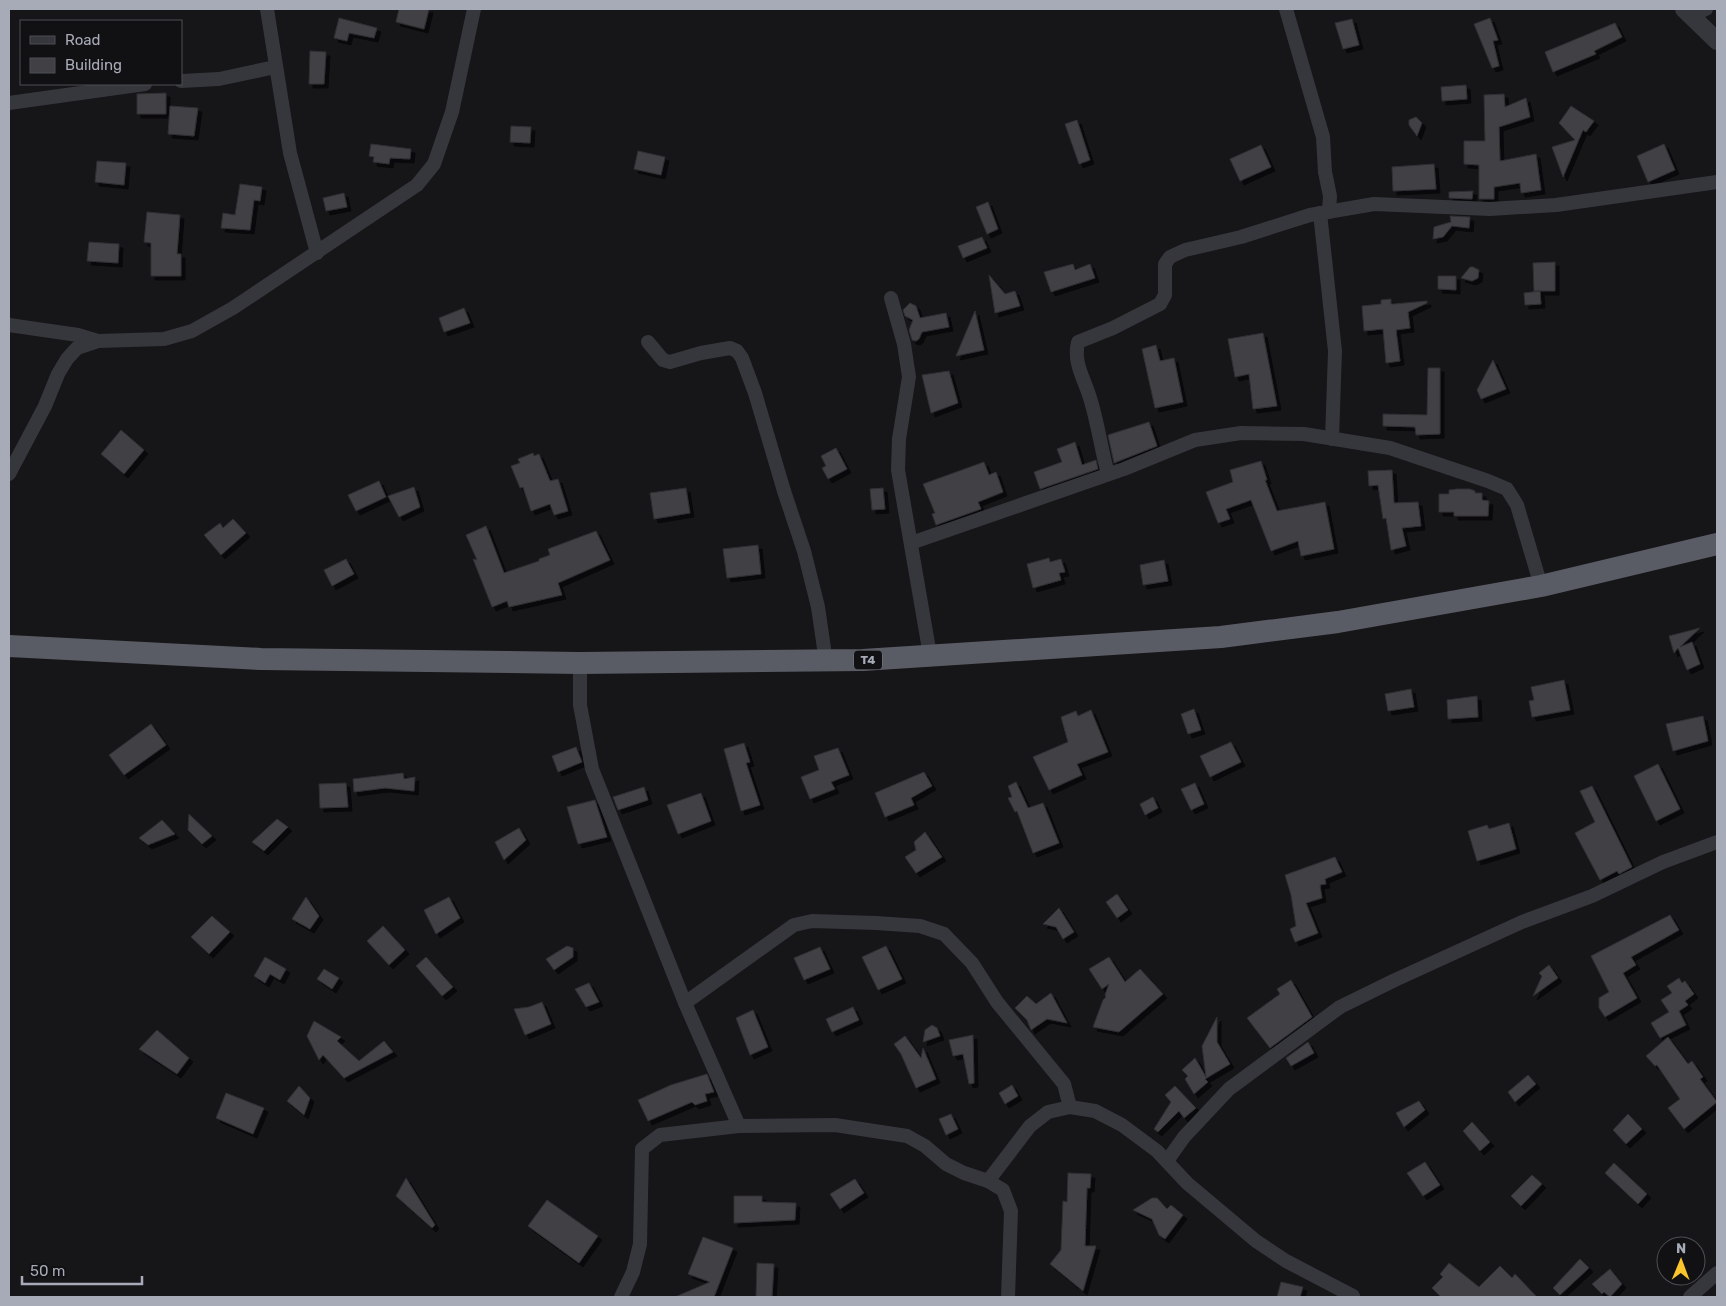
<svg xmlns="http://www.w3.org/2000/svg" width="1726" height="1306" font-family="Rubik,sans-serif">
  <defs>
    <filter id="shadow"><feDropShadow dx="4" dy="4" stdDeviation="0" flood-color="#0009"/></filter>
  </defs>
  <rect width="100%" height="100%" fill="#161518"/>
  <g fill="#404045" stroke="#302f34" filter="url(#shadow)">
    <polygon points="399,9 429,9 424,29 396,22"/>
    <polygon points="339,18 377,28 374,38 349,33 347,41 334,38"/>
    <polygon points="1490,18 1498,40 1493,41 1499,66 1492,68 1474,24"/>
    <polygon points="1352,19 1359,45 1343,49 1335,23"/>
    <polygon points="1615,23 1622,37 1594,51 1596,54 1553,72 1545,52"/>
    <polygon points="310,51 326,52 324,84 309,84"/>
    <polygon points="1466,85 1467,99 1442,101 1441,87"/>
    <polygon points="166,93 166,114 137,114 137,94"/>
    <polygon points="1504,94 1505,107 1526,98 1530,117 1499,127 1500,161 1536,154 1541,190 1521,193 1520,183 1494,187 1494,199 1479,199 1479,165 1464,164 1464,141 1485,141 1484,95"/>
    <polygon points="170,106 198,108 194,136 168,134"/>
    <polygon points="1571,106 1594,121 1586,132 1583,130 1563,177 1552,147 1575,140 1559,123"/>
    <polygon points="1416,117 1422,123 1417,136 1409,125 1409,120"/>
    <polygon points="1077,120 1090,160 1079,164 1065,124"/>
    <polygon points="511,126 531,127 530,143 510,142"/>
    <polygon points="371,144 411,149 410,159 390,158 389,164 373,162 374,157 369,156"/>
    <polygon points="1664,144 1675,170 1648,182 1637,156"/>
    <polygon points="1261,145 1271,167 1240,181 1230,159"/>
    <polygon points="638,151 665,157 661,175 634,169"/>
    <polygon points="97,161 126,163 124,185 95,182"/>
    <polygon points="1434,164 1436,189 1393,191 1392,167"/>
    <polygon points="240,184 262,187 260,201 254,200 250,230 221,228 223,213 235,215"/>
    <polygon points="1473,191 1472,199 1449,198 1449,192"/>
    <polygon points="344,193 347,207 326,211 323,198"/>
    <polygon points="988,202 998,229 987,234 976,207"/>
    <polygon points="147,212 180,215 177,254 181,254 181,276 151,276 151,243 144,242"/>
    <polygon points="1450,216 1470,217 1469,228 1452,226 1443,237 1433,239 1434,227 1451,222"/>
    <polygon points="982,237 987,248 963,258 958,246"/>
    <polygon points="89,242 119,244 118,263 87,261"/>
    <polygon points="1555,262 1555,291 1534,291 1533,263"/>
    <polygon points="1073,264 1075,270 1090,264 1095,278 1051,292 1044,272"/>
    <polygon points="1470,267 1473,267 1479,270 1478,278 1472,281 1461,278"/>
    <polygon points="989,275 1005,294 1015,291 1020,306 995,313"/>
    <polygon points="1438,276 1456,276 1456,290 1438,289"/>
    <polygon points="1540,291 1541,304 1525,305 1524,293"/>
    <polygon points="1391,299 1391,304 1394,304 1427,301 1427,303 1408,312 1410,328 1396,330 1400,361 1386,363 1383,329 1364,331 1362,306 1381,304 1381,300"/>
    <polygon points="910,303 916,306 920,318 946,313 949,327 922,332 919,339 916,341 912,340 909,330 913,320 905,316 903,310"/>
    <polygon points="464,308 470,323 444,332 439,318"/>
    <polygon points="975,311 984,350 956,356"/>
    <polygon points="1263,333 1277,406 1253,409 1249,374 1235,377 1228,339"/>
    <polygon points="1156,345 1160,361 1174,358 1183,402 1155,408 1142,349"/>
    <polygon points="1493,360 1506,389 1481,399 1477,390"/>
    <polygon points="1428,368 1440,368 1440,434 1416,435 1415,427 1383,426 1383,414 1427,415"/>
    <polygon points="949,371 958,403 931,413 922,375"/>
    <polygon points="1149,422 1157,446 1114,463 1108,435"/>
    <polygon points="121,430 144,450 124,474 101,454"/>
    <polygon points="1075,442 1082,465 1096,460 1098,469 1040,489 1034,472 1062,462 1057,449"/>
    <polygon points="836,448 847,469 828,479 822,468 826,466 821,456"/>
    <polygon points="533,453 534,456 539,454 550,481 558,479 568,511 554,515 550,504 531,511 523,487 520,488 511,466 520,463 518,459"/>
    <polygon points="1261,461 1267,480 1265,480 1277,511 1325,502 1334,549 1301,556 1298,541 1271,551 1251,500 1226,509 1230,519 1218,523 1206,492 1233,482 1230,470"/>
    <polygon points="984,462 989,475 996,472 1003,492 978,502 981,509 936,525 932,514 935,513 923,484"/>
    <polygon points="1392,470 1394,503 1418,502 1421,526 1402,528 1406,546 1391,550 1386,518 1383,519 1378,485 1369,486 1368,471"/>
    <polygon points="379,481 386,497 356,511 348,495"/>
    <polygon points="414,487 420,507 399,517 388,496"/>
    <polygon points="686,488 690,513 654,519 650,493"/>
    <polygon points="883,488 885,509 872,510 870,489"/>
    <polygon points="1457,489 1470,489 1475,491 1475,493 1482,493 1482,500 1489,501 1488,516 1454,516 1454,512 1439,512 1439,494 1449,494 1449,490"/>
    <polygon points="233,519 246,533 221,555 204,535 220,523 223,528"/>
    <polygon points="486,526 504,573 539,561 539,559 550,555 548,549 596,531 610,560 558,583 562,595 509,607 507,601 492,607 473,559 477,560 466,535"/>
    <polygon points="758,545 761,574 727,578 723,549"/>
    <polygon points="1049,558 1050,562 1061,559 1065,572 1059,573 1061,580 1033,588 1027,564"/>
    <polygon points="346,559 354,574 332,586 324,570"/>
    <polygon points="1164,560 1168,581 1143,585 1140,565"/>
    <polygon points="1700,628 1680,647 1692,642 1700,664 1687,670 1678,648 1674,653 1669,636"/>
    <polygon points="1564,680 1570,710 1532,717 1529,701 1534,700 1531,687"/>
    <polygon points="1411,689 1414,707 1388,711 1385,694"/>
    <polygon points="1477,696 1478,717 1448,719 1447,700"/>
    <polygon points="1194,709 1201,730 1188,734 1181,714"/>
    <polygon points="1091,710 1108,752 1077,764 1082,775 1049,790 1033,757 1068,742 1061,717 1076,711 1078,716"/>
    <polygon points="1703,716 1708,741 1673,751 1666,724"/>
    <polygon points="151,724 166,745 124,775 109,755"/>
    <polygon points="1231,742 1241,762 1210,777 1200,756"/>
    <polygon points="744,743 750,762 746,763 760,805 741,811 724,749"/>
    <polygon points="576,747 582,762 558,772 552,756"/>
    <polygon points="838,748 849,775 831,782 835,789 810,799 801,777 819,770 814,756"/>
    <polygon points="1658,764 1680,809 1656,821 1634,776"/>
    <polygon points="924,772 932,786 911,798 914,805 885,817 875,793"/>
    <polygon points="403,773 404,779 415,777 414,791 385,788 354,792 353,779"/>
    <polygon points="1016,782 1028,808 1043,803 1059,843 1033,853 1017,811 1015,812 1008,798 1012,797 1008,786"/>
    <polygon points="346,783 348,807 320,808 319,784"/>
    <polygon points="1195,783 1204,804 1191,810 1181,789"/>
    <polygon points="1592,786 1632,867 1619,874 1617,871 1600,880 1575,833 1595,822 1580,791"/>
    <polygon points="644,787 648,800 618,810 613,797"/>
    <polygon points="701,793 711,821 678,834 667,805"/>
    <polygon points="1153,797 1158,808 1145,815 1140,804"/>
    <polygon points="595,800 607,837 578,844 567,807"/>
    <polygon points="189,814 212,836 202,844 188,830"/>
    <polygon points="277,819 288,827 264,851 252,842"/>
    <polygon points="162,820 175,834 148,845 139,838"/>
    <polygon points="1509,823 1516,849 1477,861 1468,831 1487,825 1489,829"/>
    <polygon points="519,828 526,840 504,860 495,842"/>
    <polygon points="925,832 942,857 916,873 905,857 916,850 914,842"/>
    <polygon points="1335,857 1342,872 1325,879 1326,884 1320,885 1322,898 1306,903 1318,933 1295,942 1290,929 1296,926 1291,895 1285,875"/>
    <polygon points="1117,894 1128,910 1117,918 1106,902"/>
    <polygon points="306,897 319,916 310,929 292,919"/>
    <polygon points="449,897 460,918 436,934 424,910"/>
    <polygon points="1059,908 1074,932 1063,939 1056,927 1043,924"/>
    <polygon points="1670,915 1679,930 1631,957 1636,965 1623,973 1637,998 1605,1017 1599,1008 1599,998 1609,992 1591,956"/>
    <polygon points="212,916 230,932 209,954 191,937"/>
    <polygon points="383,926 405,950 389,965 367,941"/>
    <polygon points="567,946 573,948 573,957 554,970 546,959"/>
    <polygon points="886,946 902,979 878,990 862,957"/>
    <polygon points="820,947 830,969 804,980 794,958"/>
    <polygon points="265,957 286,969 280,980 270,974 265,983 254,976"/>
    <polygon points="426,957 453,987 442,996 416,966"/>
    <polygon points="1109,957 1125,982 1140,969 1163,994 1119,1032 1093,1027 1103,1000 1106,997 1105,995 1109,984 1102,989 1089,969"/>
    <polygon points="1549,965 1558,978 1533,996 1542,976 1539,973"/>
    <polygon points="324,969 339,978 332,989 317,979"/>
    <polygon points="1679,978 1682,983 1685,981 1694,994 1685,1001 1688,1005 1679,1011 1686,1025 1660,1038 1651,1023 1669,1012 1661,1000 1672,993 1667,986"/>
    <polygon points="1291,980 1312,1017 1270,1048 1247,1018 1280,994 1277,989"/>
    <polygon points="589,983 599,1002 586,1007 575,989"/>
    <polygon points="1051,993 1067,1023 1047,1019 1031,1030 1027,1020 1015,1008 1027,996 1036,1004"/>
    <polygon points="542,1002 551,1024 525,1035 514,1009 529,1007"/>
    <polygon points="853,1007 859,1020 832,1032 826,1019"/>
    <polygon points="753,1010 768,1047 750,1055 736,1018"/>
    <polygon points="1217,1017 1217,1042 1230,1064 1205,1079 1208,1082 1194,1094 1185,1079 1188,1076 1182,1070 1195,1058 1206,1077 1202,1046"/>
    <polygon points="314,1021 341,1037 337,1041 359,1061 384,1041 393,1052 344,1078 323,1055 319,1060 307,1036"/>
    <polygon points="932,1025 937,1028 940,1036 923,1042 925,1030"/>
    <polygon points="157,1030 189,1058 177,1074 139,1049"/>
    <polygon points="973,1035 974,1083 969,1084 963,1054 953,1056 949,1040"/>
    <polygon points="905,1036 921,1058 923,1048 936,1079 916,1088 901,1054 894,1044"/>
    <polygon points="1668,1037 1688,1064 1692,1061 1703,1077 1700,1079 1717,1102 1684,1129 1668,1108 1680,1099 1657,1065 1655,1066 1646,1056"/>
    <polygon points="1308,1042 1314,1053 1291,1066 1286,1058"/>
    <polygon points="707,1074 714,1092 705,1094 707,1101 695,1105 692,1102 648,1121 638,1100 671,1085"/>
    <polygon points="1528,1075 1536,1084 1515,1102 1508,1092"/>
    <polygon points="1012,1085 1018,1096 1005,1104 999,1093"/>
    <polygon points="299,1086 310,1098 304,1115 287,1101"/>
    <polygon points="1175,1086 1196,1108 1184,1118 1179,1111 1158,1132 1154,1129 1171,1102 1165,1095"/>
    <polygon points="226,1093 264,1108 253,1134 216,1118"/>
    <polygon points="1419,1101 1425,1110 1404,1127 1396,1113"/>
    <polygon points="951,1114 958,1129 946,1135 939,1119"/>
    <polygon points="1628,1114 1642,1129 1626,1144 1613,1130"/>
    <polygon points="1472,1122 1490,1142 1480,1151 1463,1131"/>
    <polygon points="1425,1162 1440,1185 1423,1196 1407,1173"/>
    <polygon points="1614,1163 1647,1194 1638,1204 1605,1173"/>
    <polygon points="1068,1173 1091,1174 1090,1188 1087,1188 1085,1246 1096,1246 1083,1291 1050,1264 1061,1250 1063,1201 1067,1202"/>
    <polygon points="1532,1175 1542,1184 1521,1206 1511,1196"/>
    <polygon points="406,1178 435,1225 432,1228 396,1196"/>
    <polygon points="855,1179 864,1193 840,1209 830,1194"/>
    <polygon points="734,1196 762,1196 762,1202 796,1203 795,1220 734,1223"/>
    <polygon points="1152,1198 1157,1198 1167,1209 1171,1205 1183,1215 1165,1239 1159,1235 1152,1219 1133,1210"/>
    <polygon points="547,1200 598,1236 579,1263 528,1226"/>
    <polygon points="703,1237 733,1248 714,1297 675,1297 710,1282 688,1274"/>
    <polygon points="1580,1259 1589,1268 1560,1295 1553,1288"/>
    <polygon points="757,1263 774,1264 772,1297 756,1297"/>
    <polygon points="1449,1263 1479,1287 1500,1266 1512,1278 1515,1274 1537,1297 1441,1297 1432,1288 1443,1277 1440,1274"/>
    <polygon points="1610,1269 1622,1284 1610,1297 1604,1292 1602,1294 1592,1284"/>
    <polygon points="1281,1282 1303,1287 1300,1297 1277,1297"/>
  </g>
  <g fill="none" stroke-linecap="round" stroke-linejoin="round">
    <g stroke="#36373d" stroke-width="14">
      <polyline points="267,9 290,153 317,253"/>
      <polyline points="1286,9 1323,137 1325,172 1330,196 1329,212"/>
      <polyline points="1693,15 1706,9"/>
      <polyline points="181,81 219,79 275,67"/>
      <polyline points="9,103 145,84"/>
      <polyline points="1320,213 1335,351 1332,439"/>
      <polyline points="891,298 904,344 909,377 899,439 898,470 930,655"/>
      <polyline points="9,325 78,335 98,341"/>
      <polyline points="648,342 663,360 670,362 701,353 730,348 737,351 742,358 755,393 784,491 804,551 818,607 826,662"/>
      <polyline points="9,474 45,406 58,374 67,359 77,348 98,341 164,339 192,331 233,308 417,185 434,164 452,112 474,9"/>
      <path d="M1108,474C1101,449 1098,423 1090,398C1084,378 1073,363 1078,342L1113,328L1160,304L1165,295V264L1170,257L1185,250L1241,237L1310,215L1374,204L1490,209L1556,205L1717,182"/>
      <polyline points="911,543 1124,469 1195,440 1241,433 1304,434 1390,448 1488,481 1507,489 1517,505 1541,586"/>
      <polyline points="580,663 580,705 592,769 685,1003 739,1126"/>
      <polyline points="685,1003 794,925 812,921 876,923 920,926 944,934 972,963 997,1002 1064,1084 1070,1107"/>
      <polyline points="1167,1161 1184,1137 1229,1089 1340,1007 1395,980 1522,922 1592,896 1663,862 1717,842"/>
      <polyline points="988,1181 1030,1126 1048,1112 1070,1107 1095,1111 1122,1125 1157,1151 1187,1183 1256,1241 1286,1261 1353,1296"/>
      <polyline points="621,1297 633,1272 640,1244 642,1149 660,1135 739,1126 835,1125 907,1136 925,1146 946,1164 964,1173 988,1181 1003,1190 1011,1211 1008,1297"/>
      <polyline points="1690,1297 1717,1273"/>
    </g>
    <polyline stroke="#36373d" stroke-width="18" points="1684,9 1717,41"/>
    <polyline stroke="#5a5c65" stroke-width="22" points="9,646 261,659 580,663 863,660 1221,637 1338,622 1541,586 1717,544"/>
  </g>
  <g text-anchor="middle" stroke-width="5" stroke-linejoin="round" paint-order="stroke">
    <rect fill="#111013" stroke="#7a7c86" stroke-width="1" x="854" y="650.5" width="28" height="19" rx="4"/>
    <g font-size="12" font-weight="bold" fill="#a7abb8">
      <text x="868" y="664">T4</text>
    </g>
  </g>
  <rect width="1726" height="1306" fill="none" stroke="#a7abb8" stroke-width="20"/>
  <rect x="20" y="20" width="162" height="65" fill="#111013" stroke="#4d4e55"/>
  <rect x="30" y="36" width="25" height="8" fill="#36373d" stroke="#4d4e55"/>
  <text x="65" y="45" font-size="15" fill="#a7abb8">Road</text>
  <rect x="30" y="58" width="25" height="15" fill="#404045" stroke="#4d4e55"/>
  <text x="65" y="70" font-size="15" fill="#a7abb8">Building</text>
  <g transform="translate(1681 1261) rotate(1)"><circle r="24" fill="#111013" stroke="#4d4e55"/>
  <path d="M0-4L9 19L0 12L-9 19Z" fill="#f9c42c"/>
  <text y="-8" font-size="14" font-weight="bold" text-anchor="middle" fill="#a7abb8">N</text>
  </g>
  <path d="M22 1276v8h120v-8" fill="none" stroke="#a7abb8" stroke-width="2.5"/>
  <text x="30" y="1276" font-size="15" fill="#a7abb8" stroke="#111013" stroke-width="4" paint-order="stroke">50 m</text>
</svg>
